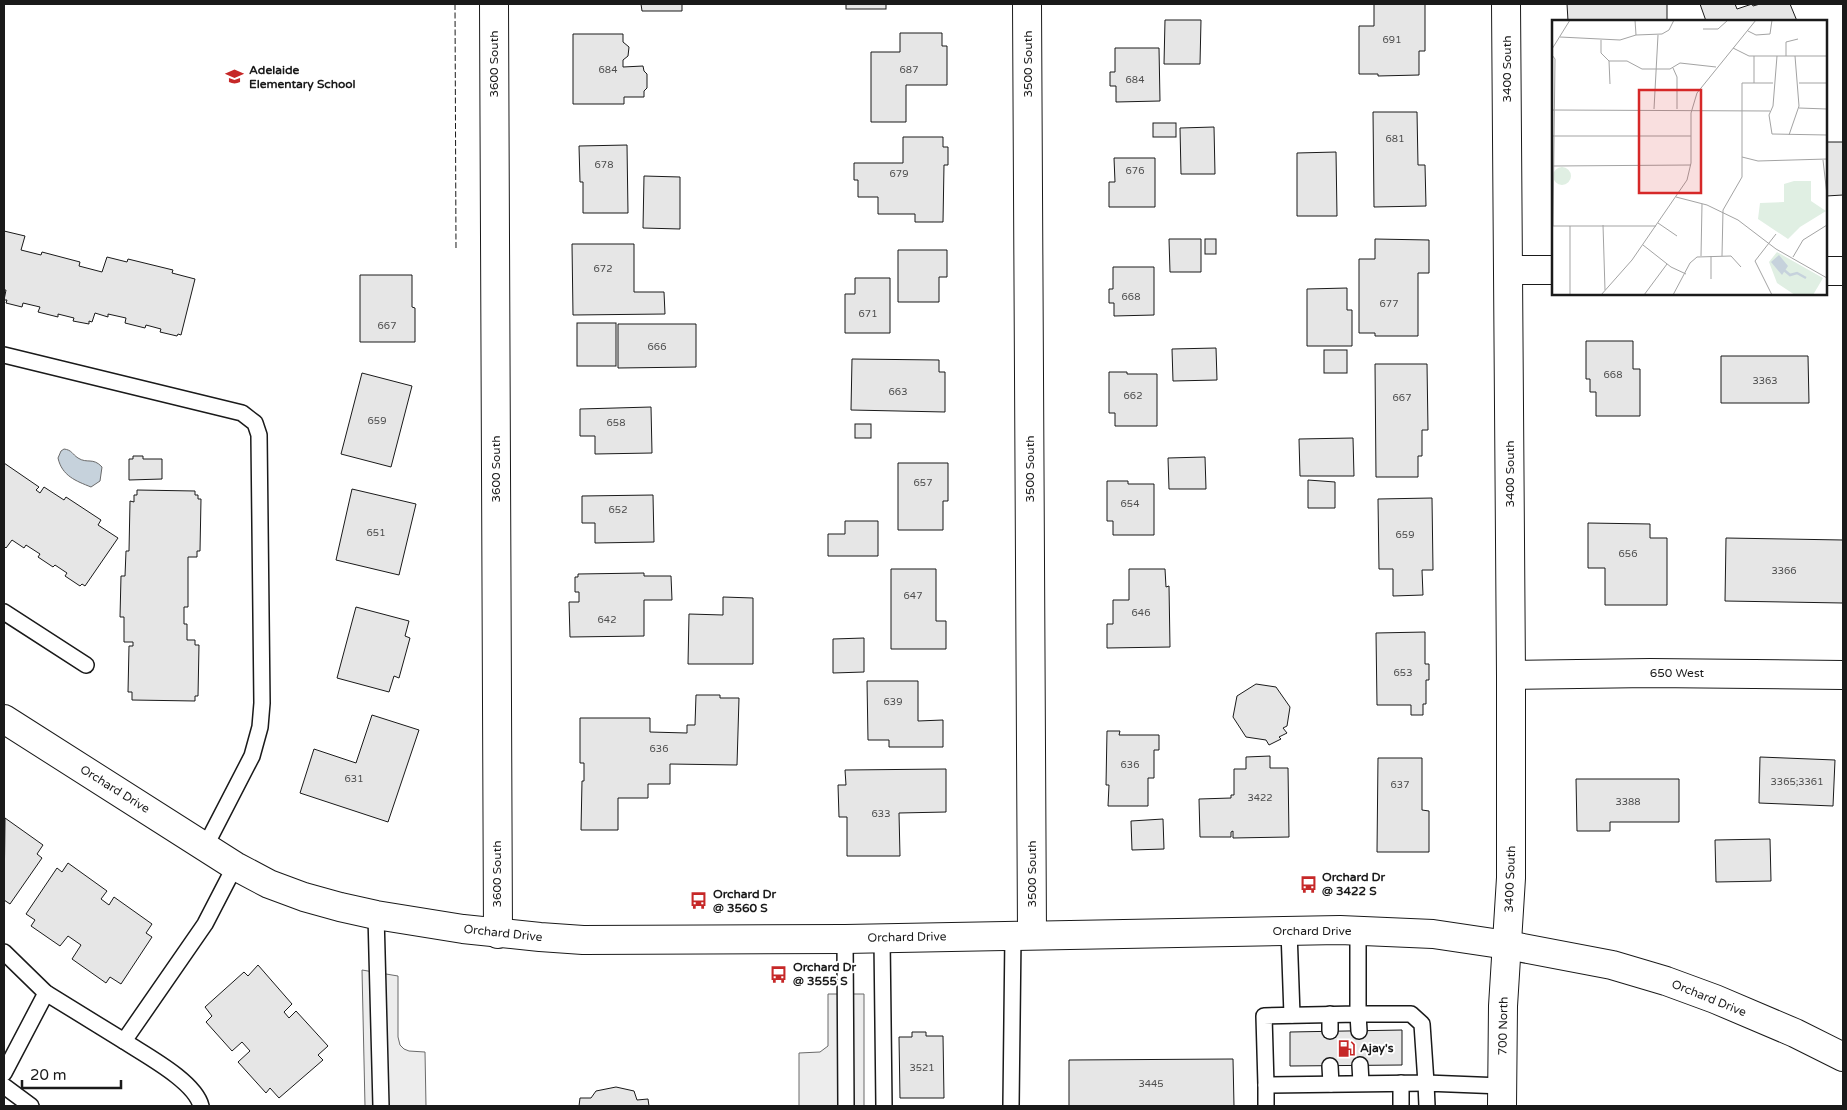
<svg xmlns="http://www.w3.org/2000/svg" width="1847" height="1110" font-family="'Varela Round',sans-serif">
  <rect width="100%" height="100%" fill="#fff"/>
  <g fill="#ededed" stroke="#6a6a6a">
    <polygon points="362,970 398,976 398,1037 400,1045 404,1049 409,1051 425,1052 426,1106 365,1106"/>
    <polygon points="828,994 864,994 864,1106 799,1106 799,1053 820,1052 828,1046"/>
  </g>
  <path fill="#c6d2dc" stroke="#6a6a6a" d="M64,449C72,450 72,454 78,458C87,464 93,457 102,467L100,481L91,487C76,481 62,476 58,458L61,451Z"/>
  <g fill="#e6e6e6" stroke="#1a1a1a">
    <polygon points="641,4 682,4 682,11 642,11"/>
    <rect x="846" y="4" width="40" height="5"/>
    <polygon points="1374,4 1425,4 1425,51 1419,51 1419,75 1378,76 1378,74 1359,74 1359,26 1374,26"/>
    <polygon points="1567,4 1667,4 1667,21 1568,21"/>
    <polygon points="1700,4 1735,4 1737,9 1752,4 1753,6 1760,4 1790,4 1797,21 1706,21"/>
    <polygon points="1165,20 1201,20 1200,64 1164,64"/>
    <polygon points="900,33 942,33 942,46 947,46 947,85 906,85 906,122 871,122 871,52 900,52"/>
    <polygon points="573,34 623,34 623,42 629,47 628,56 623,60 623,67 643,66 644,71 647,74 647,88 644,91 644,97 624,97 624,104 573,104"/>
    <polygon points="1115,48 1159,48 1160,101 1116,102 1116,86 1110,86 1110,72 1115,72"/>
    <polygon points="1373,112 1417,112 1418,165 1425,165 1426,206 1374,207"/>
    <rect x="1153" y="123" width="23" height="14"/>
    <polygon points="1214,127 1215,174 1181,174 1180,128"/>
    <polygon points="903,137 943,137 943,147 948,147 948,165 944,165 943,222 915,222 915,214 878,214 878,197 858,197 858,180 854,180 854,163 903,163"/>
    <polygon points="1826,142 1843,142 1843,195 1826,196"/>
    <polygon points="627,145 628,213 583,213 583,182 580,182 579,146"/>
    <polygon points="1336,152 1337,216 1297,216 1297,153"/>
    <polygon points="1114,158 1155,158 1155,207 1109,207 1109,182 1115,182"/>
    <polygon points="644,176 680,177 680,229 643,228"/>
    <polygon points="4,231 25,236 21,250 41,255 42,252 80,262 79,266 102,272 107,257 127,262 128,259 173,270 172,273 195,279 181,335 178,334 177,336 160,332 161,329 146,325 145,328 125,323 126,318 108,314 108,317 95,313 92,322 89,321 89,324 73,321 74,318 58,314 58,317 38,312 40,307 23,303 22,307 6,303 7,300 4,300 6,290 4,290"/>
    <polygon points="1169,239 1201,239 1201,272 1170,272"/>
    <rect x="1205" y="239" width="11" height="15"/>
    <polygon points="1375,239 1429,240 1429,273 1418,273 1418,336 1375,336 1375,333 1359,333 1359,259 1375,259"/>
    <polygon points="572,244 634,244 634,292 664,292 665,314 573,315"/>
    <polygon points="898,250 947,250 947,277 939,277 939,302 898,302"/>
    <polygon points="1113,267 1154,267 1154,315 1114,316 1114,303 1109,303 1109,289 1113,289"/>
    <polygon points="360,275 412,275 412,307 415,308 415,342 360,342"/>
    <polygon points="855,278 890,278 890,333 845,333 845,294 855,294"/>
    <polygon points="1347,288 1347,310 1352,310 1352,346 1307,346 1307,289"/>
    <rect x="577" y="323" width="39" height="43"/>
    <polygon points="618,324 696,324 696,367 618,368"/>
    <polygon points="1586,341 1633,341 1633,369 1640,369 1640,416 1596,416 1596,392 1590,392 1590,379 1586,379"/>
    <polygon points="1216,348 1217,380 1173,381 1172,349"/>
    <rect x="1324" y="350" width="23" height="23"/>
    <polygon points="1721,356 1808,356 1809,403 1721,403"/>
    <polygon points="852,359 939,360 939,372 945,372 945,412 851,410"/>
    <polygon points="1375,364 1427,364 1428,430 1422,430 1422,456 1418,456 1418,477 1376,477"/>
    <polygon points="1109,372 1127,372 1127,374 1157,374 1157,426 1115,426 1115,413 1109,413"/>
    <polygon points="362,373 412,386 391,467 341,454"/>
    <polygon points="651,407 652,453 595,454 595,436 580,436 580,409"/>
    <rect x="855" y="424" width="16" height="14"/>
    <polygon points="1353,438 1354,476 1300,476 1299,439"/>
    <polygon points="133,456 143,456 143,459 162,459 162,479 129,480 129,459 133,459"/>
    <polygon points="1205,457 1206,489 1169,489 1168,458"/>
    <polygon points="4,463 39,487 36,490 40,493 44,487 64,500 66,497 101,520 98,525 118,538 85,586 82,584 80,586 65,576 67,573 55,565 53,567 38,557 40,554 26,545 24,548 12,540 6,548 4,546"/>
    <polygon points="898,463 948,463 948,501 943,501 943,530 898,530"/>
    <polygon points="1308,480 1335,482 1335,508 1308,508"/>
    <polygon points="1107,481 1128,481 1128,484 1154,484 1154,535 1113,535 1113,521 1107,521"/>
    <polygon points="352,489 416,504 399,575 336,560"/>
    <polygon points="137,490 195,491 195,495 198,495 198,499 201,499 200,551 197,551 197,557 188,557 188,607 184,607 184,624 187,624 187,640 195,640 195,645 199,645 198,696 195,696 195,701 132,700 132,692 128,692 129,646 133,646 133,642 124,642 124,617 120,617 121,576 125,576 126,551 129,551 130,501 134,502 134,495 137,495"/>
    <polygon points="653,495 654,542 595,543 595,523 582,523 582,496"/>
    <polygon points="1432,498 1433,570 1422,570 1423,595 1393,596 1393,569 1379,569 1378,499"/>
    <polygon points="845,521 878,521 878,556 828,556 828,534 845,534"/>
    <polygon points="1588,523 1650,524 1650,538 1667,538 1667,605 1605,605 1605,568 1588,568"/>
    <polygon points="1726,538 1843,540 1843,603 1725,601"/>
    <polygon points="891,569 936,569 936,621 946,621 946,649 891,649"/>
    <polygon points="1129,569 1165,569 1166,587 1169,586 1170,647 1107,648 1107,624 1113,624 1113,600 1129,600"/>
    <polygon points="644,573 644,576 671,576 672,600 644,600 644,636 570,637 569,602 579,602 579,592 575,592 575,577 578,577 578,574"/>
    <polygon points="723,597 753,598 753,664 688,664 689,614 723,615"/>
    <polygon points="356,607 409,621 405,636 410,638 399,678 394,676 389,692 337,678"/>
    <polygon points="1425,632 1425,664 1429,664 1429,680 1426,680 1426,704 1423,704 1423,715 1411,715 1411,705 1377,705 1376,633"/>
    <polygon points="864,638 864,672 833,673 833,639"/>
    <polygon points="867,681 918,681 918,721 943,720 943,747 889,747 889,740 868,740"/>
    <polygon points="1256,684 1276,687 1290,707 1287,726 1283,728 1287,733 1279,737 1281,739 1269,745 1266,740 1246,737 1233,717 1237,696"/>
    <polygon points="696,695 720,695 720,698 739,698 737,765 670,764 670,784 648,784 648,798 618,798 618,830 581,830 582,781 584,781 584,763 580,763 580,718 650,718 650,732 687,733 687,725 695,725"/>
    <polygon points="372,715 419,730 388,822 300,793 314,749 356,763"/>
    <polygon points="1107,731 1120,731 1119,735 1159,735 1159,750 1154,750 1154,778 1148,778 1148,806 1108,806 1109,785 1106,785"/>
    <polygon points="1270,756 1270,768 1288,768 1289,837 1233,838 1233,831 1231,832 1231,837 1200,837 1199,799 1231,798 1231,795 1234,795 1234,769 1246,769 1246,757"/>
    <polygon points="1760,757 1835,760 1833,806 1759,803"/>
    <polygon points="1378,758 1422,758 1422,810 1429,811 1429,852 1377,852"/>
    <polygon points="946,769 946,812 899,813 900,856 847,856 847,817 839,817 838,785 846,785 845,770"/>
    <polygon points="1576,779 1679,779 1679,822 1610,822 1610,831 1577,831"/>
    <polygon points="5,818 43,845 37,854 42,858 10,904 4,900"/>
    <polygon points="1163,819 1164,849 1132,850 1131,821"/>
    <polygon points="1770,839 1771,881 1716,882 1715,840"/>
    <polygon points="68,863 107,891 101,899 109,905 114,897 152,924 146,933 152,937 121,984 110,977 106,983 72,959 81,945 68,936 60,946 31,926 35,920 26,914 57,868 62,872"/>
    <polygon points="258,965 292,1004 284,1012 289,1018 296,1011 328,1046 318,1055 323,1060 279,1098 270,1088 266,1093 238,1062 250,1051 242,1042 232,1051 206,1022 212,1016 205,1007 244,972 248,976"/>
    <polygon points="1402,1030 1402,1065 1290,1066 1290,1032"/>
    <polygon points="912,1032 926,1032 926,1036 943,1036 944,1098 900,1098 899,1037 912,1037"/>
    <polygon points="1233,1059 1234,1106 1069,1106 1069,1060"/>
    <polygon points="616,1087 634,1091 637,1100 648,1099 649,1106 579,1106 580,1098 591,1098 596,1091"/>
  </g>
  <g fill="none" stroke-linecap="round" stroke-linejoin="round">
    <defs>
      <g id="lane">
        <polyline points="4,355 242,413 255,423 259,435 262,703 260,727 252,756 205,847"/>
        <polyline points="4,612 86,665"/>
        <polyline points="376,915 381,1106"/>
        <polyline points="1358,930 1358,1014 1411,1014 1422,1024 1426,1083 1266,1085 1264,1016 1358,1014 1359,1031"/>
        <polyline points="1289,931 1292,1015"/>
        <polyline points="882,938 884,1106"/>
        <polyline points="845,939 846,1106"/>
        <polyline points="4,952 46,993 124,1041 205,924 235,866"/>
        <polyline points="1330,1031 1330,1014"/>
        <path d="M124,1041C145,1055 195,1081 201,1106"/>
        <polyline points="1360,1065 1361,1083"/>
        <polyline points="1330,1066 1331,1084"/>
        <polyline points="4,1073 46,993"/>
        <polyline points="4,1086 31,1106"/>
        <polyline points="1011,1106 1013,935"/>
        <polyline points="1266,1106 1266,1085"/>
        <polyline points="1401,1106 1401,1083"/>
        <polyline points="1427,1106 1426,1083 1502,1086"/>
      </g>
      <g id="street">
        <polyline points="494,4 498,934"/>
        <polyline points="1027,4 1032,934"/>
        <polyline points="1508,270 1553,270"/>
        <polyline points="1826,271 1843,271"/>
        <polyline points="1511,675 1650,673 1843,675"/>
        <polyline points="1502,1106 1503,1006 1511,878 1511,675 1506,4"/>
      </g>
      <polyline id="secondary" points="4,719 235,866 269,884 304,897 340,907 376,915 463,929 540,937 583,940 845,939 1340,930 1433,934 1507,945 1612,965 1666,981 1715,999 1795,1033 1843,1057"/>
    </defs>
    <use href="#lane" stroke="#1a1a1a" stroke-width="18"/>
    <use href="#street" stroke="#1a1a1a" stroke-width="30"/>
    <use href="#secondary" stroke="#1a1a1a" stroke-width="30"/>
    <use href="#lane" stroke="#fff" stroke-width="15"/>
    <use href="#street" stroke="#fff" stroke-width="28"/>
    <use href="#secondary" stroke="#fff" stroke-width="28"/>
    <polyline stroke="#1a1a1a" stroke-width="1" stroke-dasharray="6 2.5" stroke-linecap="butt" points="455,4 456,249"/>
  </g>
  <defs>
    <symbol id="school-bare" viewBox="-9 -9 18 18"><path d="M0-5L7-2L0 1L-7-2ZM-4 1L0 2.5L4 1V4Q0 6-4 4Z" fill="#c62828" stroke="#fff" stroke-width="2.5" paint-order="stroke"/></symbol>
    <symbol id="bus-bare" viewBox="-9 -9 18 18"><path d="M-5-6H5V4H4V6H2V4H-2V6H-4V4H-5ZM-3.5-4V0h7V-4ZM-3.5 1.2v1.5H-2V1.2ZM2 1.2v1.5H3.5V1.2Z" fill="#c62828" stroke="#fff" stroke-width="2.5" paint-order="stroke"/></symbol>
    <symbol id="fuel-bare" viewBox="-9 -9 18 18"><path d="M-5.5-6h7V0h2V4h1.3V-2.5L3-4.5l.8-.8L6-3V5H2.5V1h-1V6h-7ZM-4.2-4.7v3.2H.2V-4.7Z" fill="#c62828" stroke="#fff" stroke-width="2.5" paint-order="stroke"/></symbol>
  </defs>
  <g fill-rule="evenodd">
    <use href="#school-bare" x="222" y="64" width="25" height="25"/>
    <use href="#bus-bare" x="1296" y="872" width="25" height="25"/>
    <use href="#bus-bare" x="686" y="888" width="25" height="25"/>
    <use href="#bus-bare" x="766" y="962" width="25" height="25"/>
    <use href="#fuel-bare" x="1334" y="1036" width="25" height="25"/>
  </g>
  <g text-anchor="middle" stroke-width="4" stroke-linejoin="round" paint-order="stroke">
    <g font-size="10" fill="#4d4d4d">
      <text x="1392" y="43">691</text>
      <text x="608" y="73">684</text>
      <text x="909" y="73">687</text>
      <text x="1135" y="83">684</text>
      <text x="1395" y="142">681</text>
      <text x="604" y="168">678</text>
      <text x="1135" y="174">676</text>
      <text x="899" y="177">679</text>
      <text x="603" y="272">672</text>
      <text x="1131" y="300">668</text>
      <text x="1389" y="307">677</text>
      <text x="868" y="317">671</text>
      <text x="387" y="329">667</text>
      <text x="657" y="350">666</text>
      <text x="1613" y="378">668</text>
      <text x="1765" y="384">3363</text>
      <text x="898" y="395">663</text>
      <text x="1133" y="399">662</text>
      <text x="1402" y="401">667</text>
      <text x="377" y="424">659</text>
      <text x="616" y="426">658</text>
      <text x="923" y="486">657</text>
      <text x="1130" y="507">654</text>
      <text x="618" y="513">652</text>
      <text x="376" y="536">651</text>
      <text x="1405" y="538">659</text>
      <text x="1628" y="557">656</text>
      <text x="1784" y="574">3366</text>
      <text x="913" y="599">647</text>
      <text x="1141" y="616">646</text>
      <text x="607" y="623">642</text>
      <text x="1403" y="676">653</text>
      <text x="893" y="705">639</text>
      <text x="659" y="752">636</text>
      <text x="1130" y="768">636</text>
      <text x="354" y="782">631</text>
      <text x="1797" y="785">3365;3361</text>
      <text x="1400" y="788">637</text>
      <text x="1260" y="801">3422</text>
      <text x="1628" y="805">3388</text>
      <text x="881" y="817">633</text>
      <text x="922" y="1071">3521</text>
      <text x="1151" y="1087">3445</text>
    </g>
    <g font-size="12" fill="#1a1a1a" stroke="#fff">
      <text transform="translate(494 64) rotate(-90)" y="4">3600 South</text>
      <text transform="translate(1028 64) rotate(-90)" y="4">3500 South</text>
      <text transform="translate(1507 69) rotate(-90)" y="4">3400 South</text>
      <text transform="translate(496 469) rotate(-90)" y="4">3600 South</text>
      <text transform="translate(1030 469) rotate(-90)" y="4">3500 South</text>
      <text transform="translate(1510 474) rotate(-90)" y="4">3400 South</text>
      <text x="1677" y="677">650 West</text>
      <text transform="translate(115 789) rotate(32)" y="4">Orchard Drive</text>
      <text transform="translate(497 874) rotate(-90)" y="4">3600 South</text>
      <text transform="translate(1032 874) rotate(-90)" y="4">3500 South</text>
      <text transform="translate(1510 879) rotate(-88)" y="4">3400 South</text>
      <text x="1312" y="935">Orchard Drive</text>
      <text transform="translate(503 933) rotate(6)" y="4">Orchard Drive</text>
      <text transform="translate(907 937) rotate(-1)" y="4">Orchard Drive</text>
      <text transform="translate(1709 998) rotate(22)" y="4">Orchard Drive</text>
      <text transform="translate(1503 1026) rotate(-89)" y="4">700 North</text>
    </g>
    <g font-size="12" font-weight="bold" fill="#1a1a1a" stroke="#fff" text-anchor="start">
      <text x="249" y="74">Adelaide<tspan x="249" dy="14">Elementary School</tspan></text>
      <text x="1322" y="881">Orchard Dr<tspan x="1322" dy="14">@ 3422 S</tspan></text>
      <text x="713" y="898">Orchard Dr<tspan x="713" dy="14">@ 3560 S</tspan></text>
      <text x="793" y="971">Orchard Dr<tspan x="793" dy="14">@ 3555 S</tspan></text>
      <text x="1360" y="1052">Ajay's</text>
    </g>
  </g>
  <g transform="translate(1552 20)">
    <rect width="275" height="275" fill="#fff"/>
    <path d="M1 156a9 9 0 1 1 18 0a9 9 0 1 1-18 0ZM242,161H259V181L274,191L248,207L236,219L206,199L208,183L232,182V164ZM225,232L271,258L261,275H243L225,263L217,242Z" fill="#e0efe3"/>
    <path d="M227,235L236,246L230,255L219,242Z" fill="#c6d2dc"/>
    <path fill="none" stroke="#c6d2dc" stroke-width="2.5" d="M232,250L238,255L245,253L254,258"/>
    <path fill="none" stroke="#a3a3a3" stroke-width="1" d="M83,0L84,15M151,9H166L176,0M196,11L204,15L218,14L220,0M8,17L68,20L84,15L110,14L117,10L122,0M49,20V33L57,41L58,64M181,28L197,36H275M0,29L18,0M0,35L3,39L1,206M202,36V63M225,36L221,86L217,95L220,114L275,115M234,36V22L246,19M57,41H75L90,49H118L128,43L164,47M121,48L125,57V89M247,63H275M247,88L275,89M102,89L106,15M1,90L218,91M237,115L247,86L243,36M1,116H139M190,137L206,141L275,139M271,140L275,175M1,146L139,145M124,177L155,185L186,200L224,229L275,258M106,203L125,216M51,205L53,270M1,206H104M91,225L119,247L134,254M149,236L150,184M170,236L171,190L190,157V63H221M241,237L251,220L275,205M159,259V236M18,275V206M49,275L80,240L135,160L139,143V93L145,73L204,0M92,275L115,244M121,275L138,243L145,237L179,236L189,247M220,275L203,241L224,214"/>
    <path fill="#d62828" fill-opacity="0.15" stroke="#d62828" stroke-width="2.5" d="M87,70H149V173H87Z"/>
    <rect width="275" height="275" fill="none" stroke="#1a1a1a" stroke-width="2.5"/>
  </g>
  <rect width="1847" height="1110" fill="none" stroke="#1a1a1a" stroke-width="10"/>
  <path d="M22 1080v8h99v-8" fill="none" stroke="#1a1a1a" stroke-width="2.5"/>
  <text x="30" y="1080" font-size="15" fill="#1a1a1a" stroke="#ffffff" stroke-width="4" paint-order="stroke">20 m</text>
</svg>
